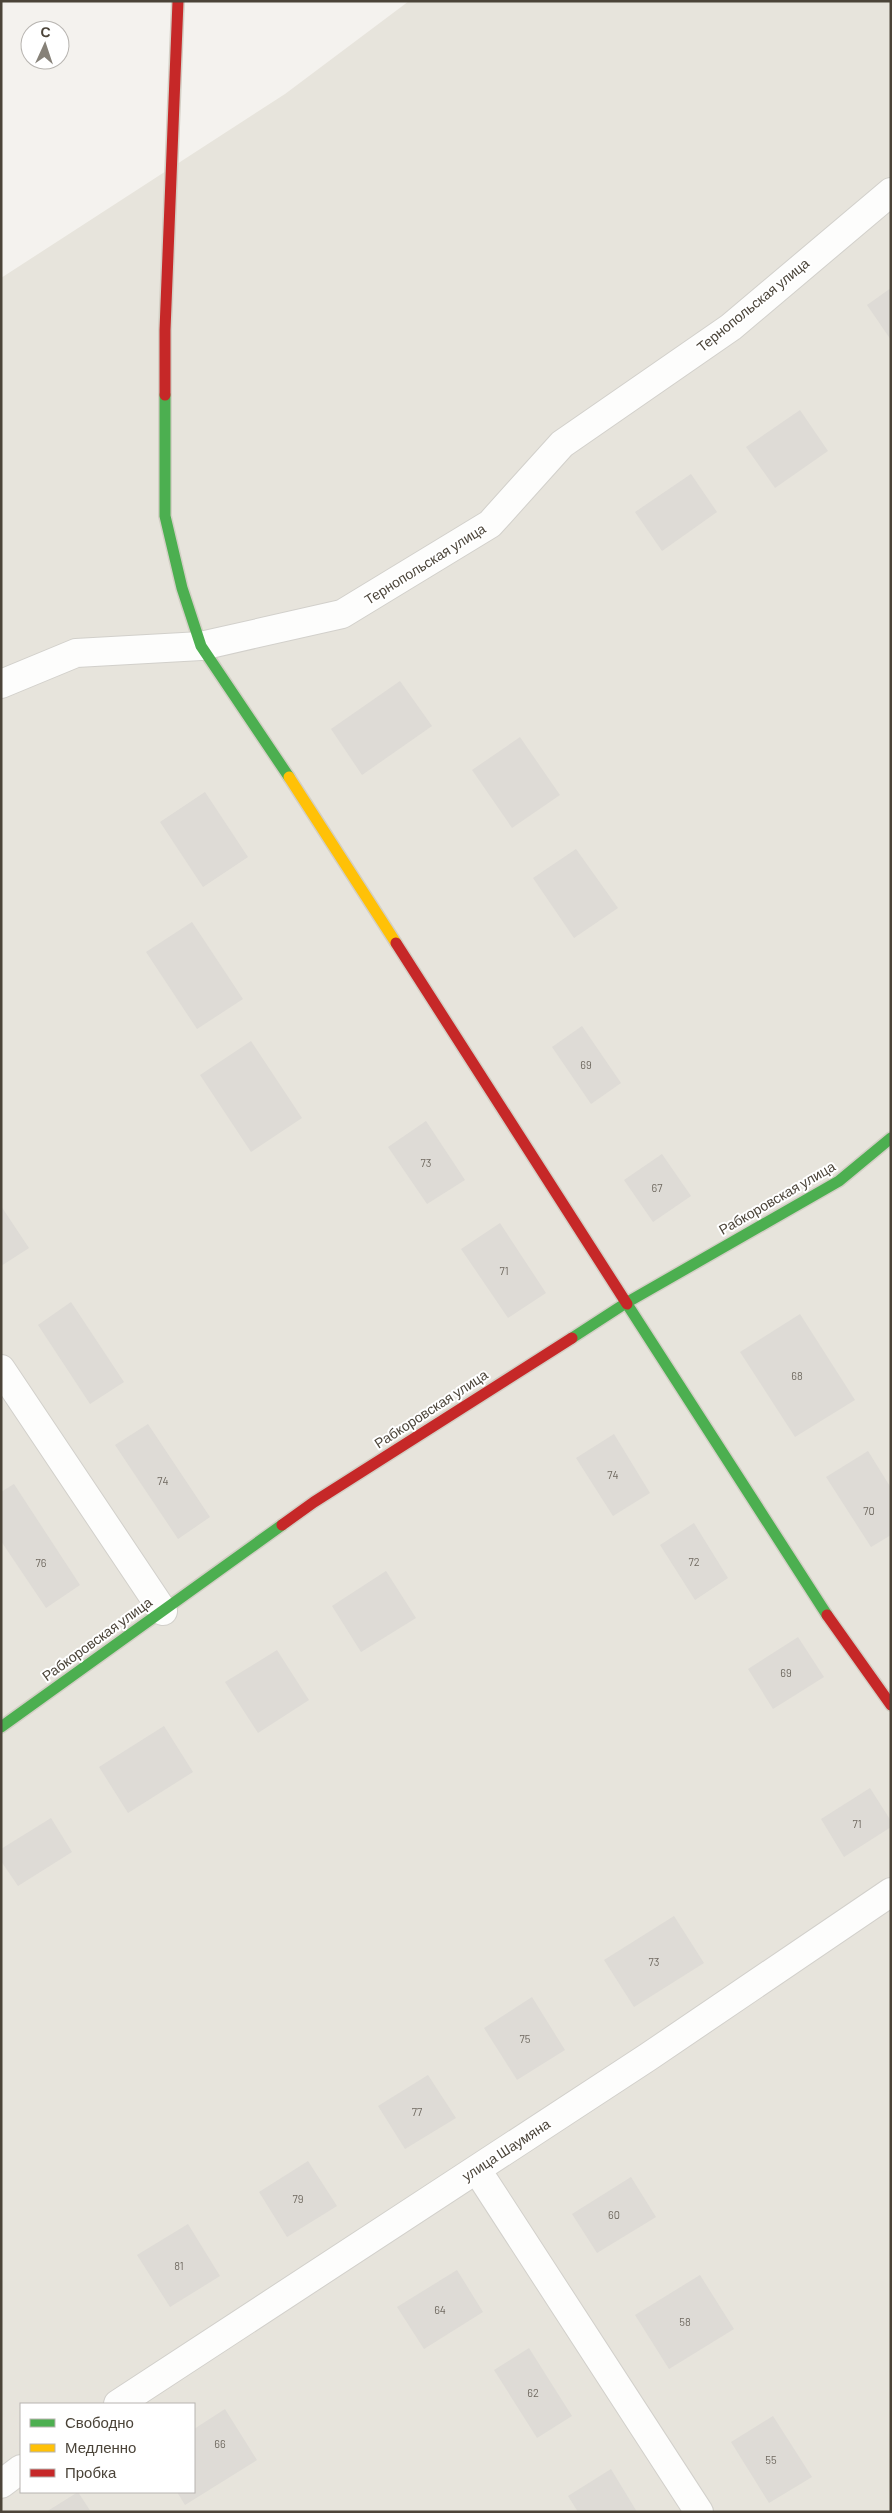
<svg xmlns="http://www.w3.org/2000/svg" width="892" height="2513" font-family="Barlow,sans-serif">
  <rect width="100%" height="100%" fill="#f4f2ee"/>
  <path fill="#e7e4dc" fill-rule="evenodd" d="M409,1H891V2512H1V278L285,94ZM21,2404H194V2492H21Z"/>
  <g fill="#dedbd6">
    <polygon points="891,288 891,340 867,305"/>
    <polygon points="800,410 828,451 775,488 746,447"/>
    <polygon points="691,474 717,512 662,551 635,512"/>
    <polygon points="400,681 432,726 362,775 331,729"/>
    <polygon points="520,737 560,795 512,828 472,770"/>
    <polygon points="205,792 248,857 203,887 160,822"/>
    <polygon points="576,849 618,908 574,938 533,878"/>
    <polygon points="192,922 243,999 197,1029 146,952"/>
    <polygon points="582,1026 621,1083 591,1104 552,1047"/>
    <polygon points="251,1041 302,1118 251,1152 200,1075"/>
    <polygon points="426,1121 465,1180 427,1204 388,1147"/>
    <polygon points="662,1154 691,1196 653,1222 624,1180"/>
    <polygon points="1,1206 29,1248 1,1266"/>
    <polygon points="500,1223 546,1293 508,1318 461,1249"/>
    <polygon points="71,1302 124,1382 90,1404 38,1325"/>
    <polygon points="800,1314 855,1400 795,1437 740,1352"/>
    <polygon points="148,1424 210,1517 178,1539 115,1445"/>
    <polygon points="614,1434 650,1493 613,1516 576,1458"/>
    <polygon points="868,1451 891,1488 891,1535 871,1547 826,1477"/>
    <polygon points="14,1484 80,1585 46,1608 1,1541 1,1492"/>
    <polygon points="694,1523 728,1578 695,1600 660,1545"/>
    <polygon points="386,1571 416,1618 361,1652 332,1606"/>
    <polygon points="798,1637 824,1677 773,1709 748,1669"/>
    <polygon points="277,1650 309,1700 258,1733 225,1682"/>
    <polygon points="164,1726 193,1772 128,1813 99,1767"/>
    <polygon points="870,1788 891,1821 891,1827 844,1857 821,1819"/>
    <polygon points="51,1818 72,1852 18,1886 1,1861 1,1849"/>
    <polygon points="674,1916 704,1963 634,2007 604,1960"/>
    <polygon points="532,1997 565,2050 517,2080 484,2028"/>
    <polygon points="428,2075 456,2118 405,2149 378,2106"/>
    <polygon points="308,2161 337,2206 287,2237 259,2192"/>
    <polygon points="631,2177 656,2217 597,2253 572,2214"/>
    <polygon points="188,2224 220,2276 170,2307 137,2255"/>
    <polygon points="457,2270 483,2312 424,2349 397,2307"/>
    <polygon points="700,2275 734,2329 669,2369 635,2315"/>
    <polygon points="529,2348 572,2416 537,2438 494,2370"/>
    <polygon points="225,2409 257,2460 185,2505 177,2492 194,2492 194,2429"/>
    <polygon points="773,2416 812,2477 769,2503 731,2442"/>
    <polygon points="611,2469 637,2512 578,2512 568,2496"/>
    <polygon points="78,2492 91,2512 46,2512"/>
  </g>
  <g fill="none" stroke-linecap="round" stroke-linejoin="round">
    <defs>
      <g id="street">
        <polyline points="1,684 76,653 201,646 342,614 490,524 562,444 731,327 891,192"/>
        <polyline points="1,1369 163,1611"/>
        <polyline points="477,2170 699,2512"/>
        <polyline points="118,2404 648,2057 891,1892"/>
        <polyline points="1,2484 21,2469"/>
      </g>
      <g id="fast">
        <polyline points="165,395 165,516 182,588 201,646 289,777"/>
        <polyline points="627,1304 827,1615"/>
        <polyline points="572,1338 626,1303 839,1181 891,1138"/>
        <polyline points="1,1727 282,1525"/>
      </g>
      <polyline id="slow" points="289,777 396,943"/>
      <g id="jam">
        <polyline points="165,395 165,330 178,1"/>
        <polyline points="396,943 627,1304"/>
        <polyline points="282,1525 314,1502 572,1338"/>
        <polyline points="827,1615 891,1705"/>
      </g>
    </defs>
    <use href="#street" stroke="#d2d0cb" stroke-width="30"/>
    <use href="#fast" stroke="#d3cfc5" stroke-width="14"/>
    <use href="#slow" stroke="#d3cfc5" stroke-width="14"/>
    <use href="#jam" stroke="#d3cfc5" stroke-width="14"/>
    <use href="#street" stroke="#fdfdfc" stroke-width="28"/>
    <use href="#fast" stroke="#4caf50" stroke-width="11"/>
    <use href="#slow" stroke="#ffc107" stroke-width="11"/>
    <use href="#jam" stroke="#c62828" stroke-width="11"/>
  </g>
  <g text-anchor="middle" stroke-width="4" stroke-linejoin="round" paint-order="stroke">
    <g font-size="11" fill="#706a61">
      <text x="586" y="1069">69</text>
      <text x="426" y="1167">73</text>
      <text x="657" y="1192">67</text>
      <text x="504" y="1275">71</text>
      <text x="797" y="1380">68</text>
      <text x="613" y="1479">74</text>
      <text x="163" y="1485">74</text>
      <text x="869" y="1515">70</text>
      <text x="694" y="1566">72</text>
      <text x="41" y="1567">76</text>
      <text x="786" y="1677">69</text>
      <text x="857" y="1828">71</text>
      <text x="654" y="1966">73</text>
      <text x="525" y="2043">75</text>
      <text x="417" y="2116">77</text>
      <text x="298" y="2203">79</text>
      <text x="614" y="2219">60</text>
      <text x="179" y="2270">81</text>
      <text x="440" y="2314">64</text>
      <text x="685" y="2326">58</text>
      <text x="533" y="2397">62</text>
      <text x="220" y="2448">66</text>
      <text x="771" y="2464">55</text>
    </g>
    <g font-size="14" fill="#4b4439" stroke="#fff">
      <text transform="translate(753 305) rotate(-39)" y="5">Тернопольская улица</text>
      <text transform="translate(425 564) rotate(-32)" y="5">Тернопольская улица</text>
      <text transform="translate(777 1198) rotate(-30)" y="5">Рабкоровская улица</text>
      <text transform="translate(431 1409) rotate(-33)" y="5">Рабкоровская улица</text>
      <text transform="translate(97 1639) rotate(-36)" y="5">Рабкоровская улица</text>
      <text transform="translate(506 2150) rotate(-33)" y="5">улица Шаумяна</text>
    </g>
  </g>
  <rect width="892" height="2513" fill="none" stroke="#4b4439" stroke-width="5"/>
  <rect x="20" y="2403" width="175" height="90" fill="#ffffff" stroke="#b7b4b0"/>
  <rect x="30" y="2419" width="25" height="8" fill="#4caf50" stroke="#b7b4b0"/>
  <text x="65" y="2428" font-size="15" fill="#4b4439">Свободно</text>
  <rect x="30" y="2444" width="25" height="8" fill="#ffc107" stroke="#b7b4b0"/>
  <text x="65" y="2453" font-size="15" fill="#4b4439">Медленно</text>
  <rect x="30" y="2469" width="25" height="8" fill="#c62828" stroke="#b7b4b0"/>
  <text x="65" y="2478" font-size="15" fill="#4b4439">Пробка</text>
  <g transform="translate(45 45) rotate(3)"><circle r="24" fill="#ffffff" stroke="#b7b4b0"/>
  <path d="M0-4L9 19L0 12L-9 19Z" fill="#868178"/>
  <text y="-8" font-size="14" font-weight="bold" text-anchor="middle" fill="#4b4439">С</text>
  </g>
</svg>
